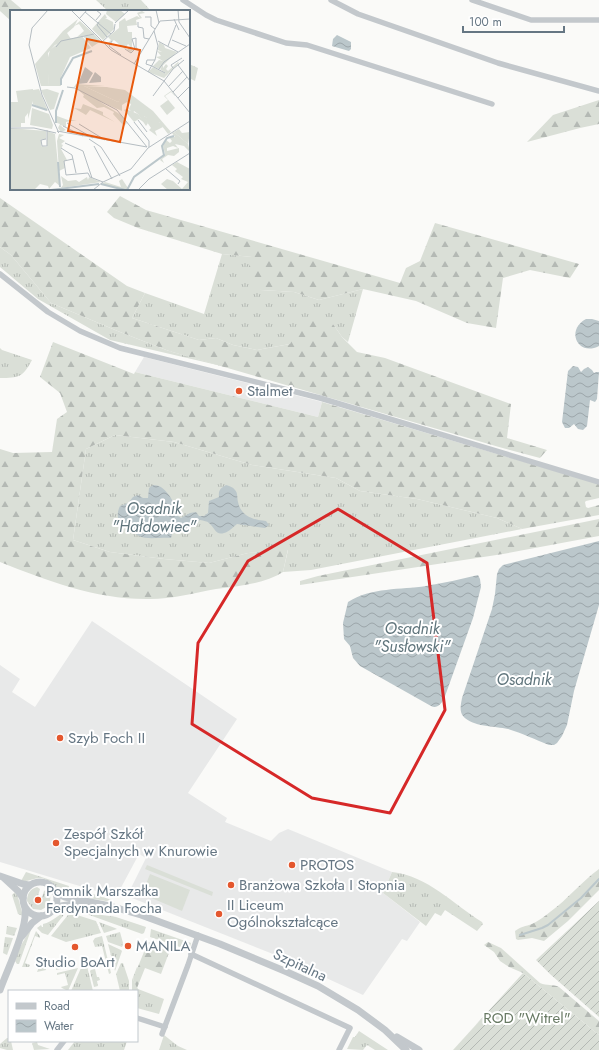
<svg xmlns="http://www.w3.org/2000/svg" width="599" height="1050" font-family="Jost,sans-serif">
  <defs>
    <pattern id="grass-tufts" width="24" height="20" patternUnits="userSpaceOnUse"><rect width="24" height="20" fill="#dadfd7"/><path d="M3 7l-1-3M5 7V3M7 7l1-3M15 17l-1-3M17 17v-4M19 17l1-3" fill="none" stroke="#b4b9b4"/></pattern>
    <pattern id="forest-firs" width="22" height="20" patternUnits="userSpaceOnUse"><rect width="22" height="20" fill="#dadfd7"/><path d="M5 1l3.5 6h-7zM16 11l3.5 6h-7z" fill="#b4b9b4"/></pattern>
    <pattern id="garden-furrows" width="10" height="10" patternUnits="userSpaceOnUse"><rect width="10" height="10" fill="#dadfd7"/><path d="M-1 1l2-2M0 10L10 0M9 11l2-2" fill="none" stroke="#b4b9b4"/></pattern>
    <pattern id="water-waves" width="16" height="10" patternUnits="userSpaceOnUse"><rect width="16" height="10" fill="#bbc7cb"/><path d="M0 5q4-4 8 0t8 0" fill="none" stroke="#9ca6aa"/></pattern>
  </defs>
  <rect width="100%" height="100%" fill="#fafaf8"/>
  <g fill="#e8e9e9">
    <polygon points="144,357 322,402 318,417 135,372"/>
    <polygon points="92,621 237,719 188,793 227,818 225,822 271,841 279,833 288,829 392,872 383,893 420,922 407,941 402,939 363,995 283,958 127,896 146,858 139,854 116,897 0,862 0,665 20,679 12,692 35,707"/>
  </g>
  <g fill="url(#grass-tufts)">
    <polygon points="96,0 141,0 151,11 108,11"/>
    <polygon points="189,64 198,68 195,81 189,78"/>
    <polygon points="0,247 11,255 51,303 120,332 169,351 230,368 110,340 38,299 0,267"/>
    <polygon points="222,254 252,257 261,290 294,292 319,300 363,289 348,342 342,337 333,324 290,344 257,350 233,345 216,338 199,340 132,318 145,293 204,314"/>
    <path d="M0,348L2,350L32,360C23,377 19,378 0,378Z"/>
    <polygon points="115,435 174,442 252,465 336,478 360,491 417,499 497,518 522,529 311,570 283,572 288,550 248,553 209,563 164,559 110,552 73,540 86,449"/>
    <path d="M26,872L69,886L67,895C64,893 60,892 58,890C52,885 49,879 40,878C34,878 28,882 21,881Z"/>
    <path d="M392,872C428,876 453,904 482,922L483,924L477,931L445,910L441,916L435,913L426,926L383,893Z"/>
    <path d="M37,887L40,889L38,896L42,897L44,891L46,890C52,893 51,901 48,906L41,910L33,909L27,901C27,894 30,889 37,887Z"/>
    <polygon points="74,888 112,900 106,901 71,895"/>
    <polygon points="15,892 18,897 23,916 18,914 12,895"/>
    <path d="M66,912L48,935L42,933L37,928L41,925L42,927H43V924C53,922 58,914 66,912Z"/>
    <polygon points="81,912 116,917 146,927 144,933 142,934"/>
    <polygon points="68,915 77,915 96,921 101,933 66,942 51,936"/>
    <polygon points="99,922 115,928 117,929 104,933"/>
    <polygon points="7,926 17,928 14,936 6,934"/>
    <path d="M32,927L19,964H17L15,961C18,949 25,938 32,927Z"/>
    <polygon points="151,929 191,943 189,950 150,937"/>
    <polygon points="36,931 40,936 40,938 35,936 25,963 30,965 29,967 22,967"/>
    <polygon points="120,932 123,943 122,947 108,942 106,936"/>
    <polygon points="102,936 111,973 109,974 102,946 95,947 93,941 95,938"/>
    <polygon points="5,937 13,938 7,955 3,953"/>
    <polygon points="108,944 121,950 122,951 115,971"/>
    <polygon points="43,957 46,970 37,972"/>
    <polygon points="66,960 67,964 73,963 74,966 56,970 56,968 63,966 62,961"/>
    <polygon points="121,963 123,963 129,981 129,991 120,991 116,974"/>
    <polygon points="87,966 93,991 71,991 81,968"/>
    <polygon points="137,967 138,968 133,979 138,989 164,999 159,1014 137,1008 137,991 132,991 132,980"/>
    <polygon points="78,968 68,991 62,988 61,987 68,985 65,973 57,975 57,973"/>
    <polygon points="95,969 97,977 99,977 100,980 97,981 98,986 94,987 90,971 91,970"/>
    <polygon points="359,1031 388,1050 375,1050 367,1045 363,1050 347,1049 353,1037 355,1037"/>
    <polygon points="164,1035 178,1046 187,1050 159,1050"/>
    <polygon points="7,1038 9,1038 9,1041 11,1041 13,1050 7,1050 0,1048 0,1044"/>
    <polygon points="75,1041 127,1041 124,1050 68,1050"/>
    <polygon points="37,1042 38,1045 50,1049 34,1050 32,1043"/>
  </g>
  <g fill="url(#forest-firs)">
    <polygon points="0,0 11,0 24,11 11,11 11,21 0,11"/>
    <polygon points="599,100 599,124 580,128 527,142 553,115"/>
    <polygon points="120,196 146,210 400,283 406,268 420,261 435,223 579,264 570,278 530,270 503,278 496,328 467,323 416,301 363,289 319,300 294,292 261,290 245,279 252,257 222,254 138,228 114,218 107,212"/>
    <polygon points="0,198 127,286 145,293 132,318 199,340 216,338 233,345 257,350 290,344 306,318 333,324 342,337 357,352 385,358 511,404 507,438 547,450 540,458 499,447 169,351 120,332 51,303 11,255 0,247"/>
    <path d="M53,342L134,374L135,372L318,417L322,402L599,484V498L586,501L585,502L586,507L588,508L599,505V515L522,529L497,518L417,499L360,491L336,478L252,465L174,442L115,435L86,449L73,540L110,552L164,559L209,563L248,553L288,549L283,572C264,584 238,586 216,589C194,593 172,599 150,599C97,600 48,581 0,562V449L13,453L52,452L57,419L67,412L60,393L40,377Z"/>
    <polygon points="599,519 599,536 503,554 300,585 300,581 318,576"/>
    <path d="M599,869V890L568,921L544,941L532,938L518,940L516,939L515,931C520,927 526,926 532,924C538,921 545,916 550,912C568,899 581,882 599,869Z"/>
    <polygon points="148,942 170,950 161,974 145,968 137,988 133,979"/>
    <path d="M488,942L501,948L540,983C547,986 553,984 559,987L599,1021V1035L523,973L509,967L500,961L494,952L484,945Z"/>
  </g>
  <g fill="url(#garden-furrows)">
    <polygon points="599,901 599,1017 550,974 536,960"/>
    <polygon points="523,973 599,1035 599,1050 453,1050"/>
  </g>
  <g fill="#dadfd7">
    <polygon points="147,865 213,892 212,896 145,869"/>
    <polygon points="150,874 190,890 182,911 142,894"/>
  </g>
  <g fill="url(#water-waves)">
    <polygon points="337,35 351,42 351,49 349,51 332,46 333,39"/>
    <path d="M586,319H592L599,321V346C578,357 565,330 586,319Z"/>
    <polygon points="573,366 578,367 581,372 584,369 588,367 592,370 594,373 596,372 599,372 597,399 595,402 590,400 587,426 583,430 578,429 574,424 569,428 565,428 562,422 568,371"/>
    <path d="M153,485C164,485 170,496 175,505L174,510L175,514L181,518L190,513L196,512L199,516H204L208,513L209,501L219,497C218,490 221,488 226,485C229,486 233,487 235,490C238,493 237,498 238,502C241,516 253,520 266,521L269,525L265,528L237,524C233,527 229,532 224,533C216,536 214,527 209,523C207,521 204,521 200,520L191,526L172,534L171,538C162,537 146,540 139,536C131,531 129,526 120,523C117,517 117,512 120,506L128,503L133,497L138,495L143,498H148L149,488Z"/>
    <path d="M599,541V605L574,691L567,725L562,736L557,743L554,745H549C536,740 522,733 508,729C495,726 472,727 463,716C459,711 461,704 462,698L492,609L495,594L497,574L499,569L503,565Z"/>
    <path d="M478,575L480,579L481,587L473,618L444,699C441,704 437,709 431,706L360,666L353,658L350,646L344,639L343,623L348,602C371,587 401,590 426,586C444,583 461,579 478,575Z"/>
  </g>
  <g fill="none" stroke-linecap="round" stroke-linejoin="round">
    <polyline stroke="#bbc7cb" stroke-width="2" points="520,935 542,928 548,925 581,898 599,879"/>
    <g stroke="#c3c8cc" stroke-width="5.5">
      <polyline points="183,0 206,15 216,20 286,43 307,45 492,104"/>
      <polyline points="331,0 358,14 498,63 599,91"/>
      <polyline points="472,0 531,20 599,20"/>
      <polyline points="0,274 48,312 80,331 120,348 320,398 599,482"/>
      <polyline points="191,954 350,1028 339,1050"/>
      <polyline points="137,1018 165,1027"/>
      <polyline points="162,1034 188,965 198,935"/>
      <polyline points="57,1050 64,1041"/>
    </g>
    <g stroke="#c3c8cc" stroke-width="7">
      <polyline points="0,876 23,884 29,885"/>
      <polyline points="5,879 18,891 23,898"/>
      <circle cx="40" cy="899" r="17"/>
      <polyline points="56,893 65,897 110,906 141,915 220,944 287,972 318,986 358,1010 385,1030 406,1050"/>
      <polyline points="55,908 61,906 85,902"/>
      <polyline points="22,936 32,923 41,916"/>
      <path d="M0,990C7,970 28,928 25,908"/>
      <polyline points="397,1037 419,1050"/>
    </g>
  </g>
  <path fill="none" stroke="#d62828" stroke-width="3" stroke-linejoin="round" d="M338,509L427,563L445,710L390,813L312,798L192,724L198,643L248,561Z"/>
  <g fill="#e4572e" stroke="#fff" stroke-width="1.5">
    <circle cx="239" cy="391" r="4"/>
    <circle cx="60" cy="738" r="4"/>
    <circle cx="56" cy="843" r="4"/>
    <circle cx="292" cy="865" r="4"/>
    <circle cx="231" cy="885" r="4"/>
    <circle cx="38" cy="900" r="4"/>
    <circle cx="219" cy="914" r="4"/>
    <circle cx="128" cy="946" r="4"/>
    <circle cx="75" cy="947" r="4"/>
  </g>
  <g text-anchor="middle" stroke-width="4" stroke-linejoin="round" paint-order="stroke">
    <g font-size="15" fill="#657683" stroke="#fff" text-anchor="start">
      <text x="247" y="396">Stalmet</text>
      <text x="68" y="743">Szyb Foch II</text>
      <text x="64" y="839">Zespół Szkół<tspan x="64" dy="17">Specjalnych w Knurowie</tspan></text>
      <text x="300" y="870">PROTOS</text>
      <text x="239" y="890">Branżowa Szkoła I Stopnia</text>
      <text x="46" y="896">Pomnik Marszałka<tspan x="46" dy="17">Ferdynanda Focha</tspan></text>
      <text x="227" y="910">II Liceum<tspan x="227" dy="17">Ogólnokształcące</tspan></text>
      <text x="136" y="951">MANILA</text>
      <text x="75" y="967" text-anchor="middle">Studio BoArt</text>
    </g>
    <g font-size="15" fill="#657683" stroke="#fff">
      <text transform="translate(300 965) rotate(25)" y="5">Szpitalna</text>
    </g>
    <g font-size="15" fill="#687a64" stroke="#fff">
      <text x="527" y="1023">ROD "Witrel"</text>
    </g>
    <g font-size="16" font-style="italic" fill="#60757c" stroke="#fff">
      <text x="154" y="514">Osadnik<tspan x="154" dy="18">"Hałdowiec"</tspan></text>
      <text x="412" y="634">Osadnik<tspan x="412" dy="18">"Susłowski"</tspan></text>
      <text x="524" y="685">Osadnik</text>
    </g>
  </g>
  <g transform="translate(10 10)">
    <rect width="180" height="180" fill="#fafaf8"/>
    <path d="M132,1L135,3L129,4L132,8L126,10L127,15L117,16L118,22H122V37L124,39L121,42L117,40L120,36L118,34L115,39L104,30L98,35L94,32L97,34L101,30L98,27L109,18V12L115,8L116,11L127,6L130,8L127,3ZM95,4L97,8H95L103,12L104,19L93,30L82,19ZM68,9L64,17L57,23L61,29L45,35L38,43L39,76H31L25,54L53,21ZM70,11L83,23V24L67,27L74,21L69,14L64,16ZM149,32L154,35L155,38L167,42L149,59L143,56L149,50L153,51L146,47L151,46L147,41L152,42L148,40ZM168,52L169,53L154,68L138,62L143,57L156,64L150,59L153,55V58L156,54L158,56L156,59L158,61ZM74,76L96,77L114,84L108,92ZM23,79V87V80L29,79L38,101L23,94V91L18,109V103L15,107V113H11V117H0V92H8L6,81ZM37,79L49,83L44,99L40,100L31,80ZM161,81L165,85V86L161,82L155,86L165,98L157,105L150,96L158,90L154,86ZM116,99L128,104L135,113L129,109L124,112L114,100ZM133,106L151,113L153,117L145,121L147,126L139,120L141,118ZM169,119L172,123L180,122L178,134L164,122ZM49,124L54,125L49,128L55,131L51,134L53,135L51,139L57,150L54,151L55,158L49,161L47,131ZM167,152L180,159V180H158L151,174L157,169L163,171L172,179L178,172L171,169L173,167L165,161L167,159L162,155ZM51,166L58,171L66,170L69,172L77,167L78,170L79,167L91,172L51,178L53,175ZM112,169L118,178L116,180L91,174L95,172L111,177L109,171Z" fill="#dadfd7"/>
    <path d="M66,74L95,76H74L108,92L113,84L95,79L96,77L115,80L143,101L161,122L158,124L149,112L145,114L134,106L138,113L136,116L128,104L124,101L123,104L119,99L121,94L117,92L112,95V101L89,91L111,105L117,113L114,116L103,104L104,102L94,97L87,98L73,87L74,85L66,78L68,77H39H64ZM73,94L93,102V105L105,112L80,100L76,105L64,98L71,99ZM47,106L58,110H67L56,112V117L50,115L56,120L51,122L48,118L50,114L47,113ZM0,118L36,121V129H31V136L37,137V121L45,124L50,176L45,172L39,179L38,176L30,174L24,180H0ZM164,122L178,134L180,142L174,136L165,134L168,138L163,136L157,138V141L169,138V142L164,146L158,145L152,149L154,153L150,150L155,144L153,136L156,130L160,133L162,131L159,127H165L162,123Z" fill="#dadfd7"/>
    <path d="M22,98L39,104L43,115L42,119L20,115Z" fill="#dadfd7"/>
    <path d="M84,24L91,31L82,37L73,26ZM72,26L81,38L60,47L51,67V76H39L37,51L40,40L51,31Z" fill="#dadfd7"/>
    <path d="M97,0H110L115,4L106,12L96,4Z" fill="#dadfd7"/>
    <path d="M75,57L83,63L77,73L68,74ZM85,62L91,67V72L79,73Z" fill="#bbc7cb"/>
    <path fill="none" stroke="#bbc7cb" stroke-width="2" d="M51,75V69L63,48L82,41M22,95L37,100M46,113V101L53,80M48,152L50,177M91,174L115,180M41,180L89,174M117,180L124,167L154,145L152,136L157,128L164,126"/>
    <path fill="none" stroke="#b5bdc2" stroke-width="1" d="M38,0L22,18L19,35L32,85L48,121M61,0L101,40L154,71L180,103M86,0L91,4L86,10M146,0L149,13M168,0L169,12L180,28M75,2L101,24M135,7H141V16L145,19M69,9L77,0M164,9L169,20M89,12L87,15L97,27M128,12V17L133,18L134,28L139,29M105,13L119,0M162,30L176,36M102,31L99,36L111,45M148,31L168,42M92,32L104,21L105,14M158,36L166,15M46,37L51,31L84,24M115,39L121,43L125,39M125,39L122,29L126,28V38L131,41M124,54L150,11L180,9M168,55L180,71M142,56L136,54L137,50H145M142,56L155,63M163,58L161,55L172,48M149,59L154,52L180,34M138,62L145,50L148,36L144,21M159,76L173,61M57,77L65,78L107,100L137,137M163,82L177,67M143,86L163,59L174,50M168,88L180,76M128,110L137,122M124,112L139,131V137M57,113L83,128M69,114L95,130M53,116L73,126M0,118H24L46,123M49,123L47,121L137,137M36,129L31,130L32,136H37V120M79,129L91,137L110,166M55,133L73,141L82,168M84,136L102,169M51,138L62,145L66,163M63,149L54,151L56,165L78,163L80,167L93,172M156,159L170,171L168,174M83,180L93,172L121,159L138,138L180,111M128,180L139,169L180,143"/>
    <path fill="#e8590c" fill-opacity="0.15" stroke="#e8590c" stroke-width="2" d="M77,29L130,40L110,132L58,121Z"/>
    <rect width="180" height="180" fill="none" stroke="#657683" stroke-width="2"/>
  </g>
  <rect x="8" y="990" width="130" height="52" fill="#ffffff" stroke="#c1c8cd"/>
  <rect x="16" y="1003" width="20" height="6" fill="#c3c8cc" stroke="#c1c8cd"/>
  <text x="44" y="1010" font-size="12" fill="#657683">Road</text>
  <rect x="16" y="1020" width="20" height="12" fill="url(#water-waves)" stroke="#c1c8cd"/>
  <text x="44" y="1030" font-size="12" fill="#657683">Water</text>
  <path d="M463 26v6h101v-6" fill="none" stroke="#657683" stroke-width="2"/>
  <text x="469" y="26" font-size="12" fill="#657683" stroke="#ffffff" stroke-width="3" paint-order="stroke">100 m</text>
</svg>
